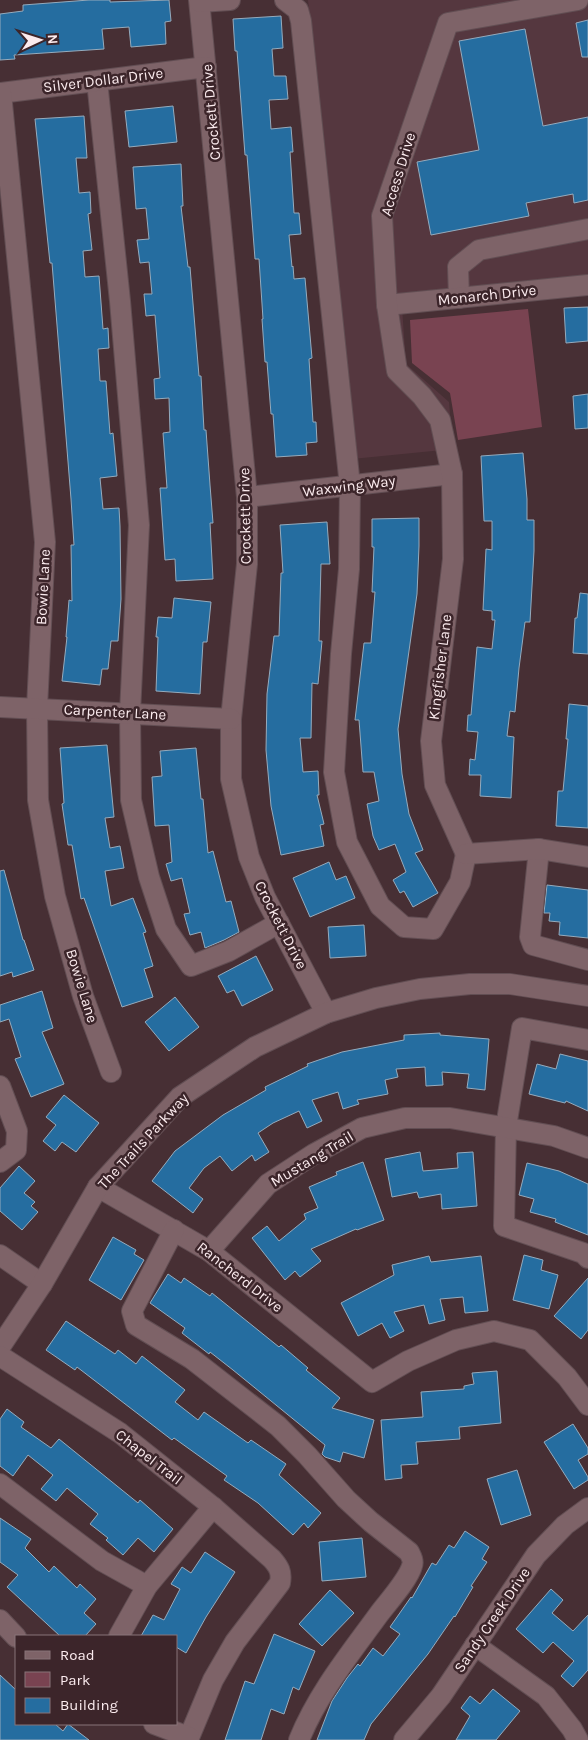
<svg xmlns="http://www.w3.org/2000/svg" width="588" height="1740" font-family="Karla,sans-serif">
  <rect width="100%" height="100%" fill="#472f34"/>
  <polygon fill="#55373f" points="308,0 588,0 588,275 401,293 406,364 449,402 453,449 352,459"/>
  <polygon fill="#794351" points="528,309 542,427 458,440 450,393 412,363 410,320"/>
  <g fill="#256da0" stroke="#95abbd">
    <polygon points="89,0 110,0 110,2 169,0 171,21 165,22 166,44 131,47 129,27 102,29 104,49 14,55 15,59 0,60 0,14 23,11 23,5"/>
    <polygon points="281,16 283,48 272,49 274,76 286,76 288,99 269,100 271,129 291,127 293,152 290,152 294,213 299,213 301,234 289,235 292,267 293,266 294,279 305,278 312,358 309,359 313,422 316,422 317,442 306,443 307,455 276,457 273,414 271,414 267,362 265,362 262,319 263,319 259,259 255,259 247,155 245,155 237,51 235,51 233,19"/>
    <polygon points="588,20 588,57 582,57 576,23"/>
    <polygon points="525,29 543,126 588,117 588,200 574,203 573,194 526,203 529,216 431,235 417,162 479,150 459,41"/>
    <polygon points="173,106 177,142 129,147 125,111"/>
    <polygon points="84,116 87,158 76,158 79,193 90,192 91,213 88,214 92,250 83,251 85,277 99,276 103,329 108,328 109,348 98,349 100,381 106,381 110,434 113,433 117,476 100,478 103,509 119,508 120,526 121,599 118,641 111,641 108,669 102,669 100,685 62,681 67,637 66,637 69,600 72,601 71,545 74,545 71,499 52,263 50,263 35,119"/>
    <polygon points="181,164 183,206 181,206 188,267 190,267 199,376 201,376 204,430 206,430 210,485 213,523 210,523 213,579 176,581 175,559 165,560 160,488 167,488 163,433 170,432 169,398 155,399 154,379 160,378 155,315 146,316 144,294 152,294 149,262 140,263 137,240 149,239 146,208 136,209 133,167"/>
    <polygon points="588,307 588,341 566,343 564,308"/>
    <polygon points="588,394 588,428 575,429 573,396"/>
    <polygon points="523,453 527,499 527,520 534,520 534,551 530,622 525,622 519,668 515,712 510,711 507,736 514,737 511,798 480,796 481,775 469,775 470,759 475,760 478,732 467,731 468,715 471,715 477,647 492,649 495,620 492,620 492,611 483,610 486,549 492,550 492,521 484,521 481,456"/>
    <polygon points="419,518 419,546 417,594 398,729 402,774 409,814 423,850 415,853 438,893 413,907 404,891 400,893 393,880 406,872 395,844 379,850 373,836 367,804 379,801 374,772 363,772 359,720 355,720 364,643 371,643 375,592 372,592 374,547 372,547 372,519"/>
    <polygon points="327,522 330,564 321,564 319,641 322,641 318,684 312,683 311,738 300,738 303,772 318,771 319,795 317,795 324,824 320,825 324,846 281,855 271,806 266,750 267,694 274,636 279,636 281,573 283,573 280,525"/>
    <polygon points="580,593 588,594 588,654 573,653 575,618 577,618"/>
    <polygon points="174,598 211,602 207,642 203,642 200,694 156,691 158,637 156,637 158,617 172,618"/>
    <polygon points="569,704 588,706 588,828 556,826 558,791 563,791 568,739 566,739"/>
    <polygon points="107,745 114,817 105,818 110,848 120,846 124,868 105,871 111,906 133,898 146,932 143,933 153,966 144,969 153,997 122,1007 84,898 81,899 72,845 68,845 62,804 64,803 60,748"/>
    <polygon points="196,748 201,799 203,799 208,853 213,851 226,902 231,901 239,932 224,940 205,948 201,932 190,935 184,914 190,913 182,878 171,881 166,864 172,862 169,825 155,826 152,777 162,776 160,751"/>
    <polygon points="329,862 336,880 346,876 355,898 310,917 293,878"/>
    <polygon points="4,870 23,940 24,940 34,970 13,977 12,972 0,976 0,871"/>
    <polygon points="547,885 588,890 588,938 559,935 560,922 549,921 550,913 544,913"/>
    <polygon points="364,925 366,956 330,958 328,927"/>
    <polygon points="256,956 273,990 242,1006 234,990 227,993 218,976"/>
    <polygon points="42,991 53,1028 42,1032 64,1084 31,1097 15,1059 21,1057 9,1019 0,1022 0,1005"/>
    <polygon points="175,997 199,1027 169,1051 145,1022"/>
    <polygon points="440,1033 440,1035 489,1039 485,1090 467,1088 469,1074 442,1072 443,1085 426,1086 425,1067 396,1069 398,1077 385,1080 388,1094 357,1100 359,1104 343,1109 338,1092 312,1100 322,1121 307,1128 299,1111 273,1123 258,1133 269,1152 255,1161 252,1155 232,1171 220,1156 204,1168 189,1188 203,1199 193,1213 152,1181 175,1151 223,1115 266,1090 265,1087 308,1066 307,1064 342,1052 404,1040 404,1035"/>
    <polygon points="560,1054 588,1061 588,1111 566,1101 565,1103 529,1094 537,1064 556,1069"/>
    <polygon points="64,1095 99,1123 76,1152 62,1142 55,1151 43,1141 56,1125 46,1117"/>
    <polygon points="420,1152 423,1171 458,1168 457,1153 473,1152 477,1206 442,1209 441,1194 419,1198 417,1192 392,1197 385,1159"/>
    <polygon points="363,1162 384,1220 357,1230 356,1229 311,1249 321,1261 300,1277 295,1271 285,1280 252,1238 267,1226 279,1241 306,1219 304,1214 318,1208 309,1187 337,1175 336,1172"/>
    <polygon points="527,1163 559,1171 588,1184 588,1235 555,1222 556,1219 530,1212 534,1199 519,1195"/>
    <polygon points="19,1166 35,1181 24,1193 35,1202 31,1206 38,1212 22,1230 0,1211 0,1188"/>
    <polygon points="113,1237 136,1250 134,1254 144,1260 121,1300 89,1280"/>
    <polygon points="524,1255 543,1260 541,1270 558,1275 549,1309 513,1300"/>
    <polygon points="429,1256 431,1262 481,1256 488,1311 465,1313 463,1297 440,1299 445,1320 429,1324 424,1305 394,1312 404,1331 390,1338 382,1323 358,1336 341,1303 394,1275 392,1265"/>
    <polygon points="168,1274 181,1283 184,1278 210,1296 212,1293 279,1347 281,1345 308,1368 306,1370 340,1398 332,1408 374,1420 364,1458 343,1452 340,1462 325,1457 322,1454 325,1445 233,1370 210,1352 209,1354 182,1333 185,1328 150,1303"/>
    <polygon points="588,1278 588,1330 581,1339 554,1316"/>
    <polygon points="66,1321 115,1354 118,1350 136,1364 142,1356 185,1390 175,1402 198,1420 204,1412 248,1443 251,1440 286,1464 279,1475 321,1513 308,1528 304,1523 293,1535 258,1503 224,1480 227,1476 174,1438 172,1440 77,1367 75,1370 46,1350"/>
    <polygon points="497,1371 501,1423 459,1427 460,1439 416,1442 418,1464 401,1465 402,1478 385,1480 381,1420 423,1417 421,1392 464,1389 464,1386 474,1384 472,1373"/>
    <polygon points="7,1409 24,1422 21,1427 51,1448 59,1439 138,1503 140,1500 173,1529 154,1552 138,1538 123,1555 106,1540 108,1538 90,1524 98,1514 67,1488 56,1501 41,1489 53,1475 28,1455 13,1476 0,1466 0,1419"/>
    <polygon points="573,1424 588,1448 588,1454 578,1460 588,1477 588,1480 574,1489 544,1442"/>
    <polygon points="517,1470 531,1515 501,1525 487,1479"/>
    <polygon points="0,1518 31,1539 25,1548 49,1572 54,1566 77,1588 80,1584 96,1599 84,1613 96,1624 85,1636 60,1636 7,1587 18,1575 0,1562"/>
    <polygon points="465,1531 489,1547 482,1559 487,1562 471,1586 473,1587 455,1617 454,1616 428,1654 371,1724 364,1740 317,1740 332,1701 347,1678 358,1664 360,1666 373,1648 383,1656 400,1634 390,1627 411,1597 412,1598 432,1563 436,1565 449,1545 454,1548"/>
    <polygon points="362,1538 366,1577 322,1581 319,1542"/>
    <polygon points="205,1552 235,1572 206,1617 186,1653 176,1647 176,1636 141,1636 153,1615 164,1620 180,1589 171,1584 182,1567 191,1573"/>
    <polygon points="551,1589 563,1600 552,1613 573,1631 588,1615 588,1670 573,1687 561,1676 574,1661 553,1642 543,1653 516,1629"/>
    <polygon points="330,1590 354,1613 322,1646 299,1624"/>
    <polygon points="274,1634 315,1651 299,1690 293,1687 284,1714 271,1709 261,1740 225,1740 245,1681 254,1684"/>
    <polygon points="0,1675 16,1690 16,1724 55,1724 63,1731 68,1724 89,1740 0,1740"/>
    <polygon points="493,1689 520,1711 496,1740 456,1740 470,1716 461,1708 470,1696 480,1704"/>
  </g>
  <g fill="none" stroke-linecap="round" stroke-linejoin="round">
    <defs>
      <g id="minor">
        <polyline points="199,0 247,497 247,564 231,719 231,779 249,857 265,897 326,1013"/>
        <polyline points="285,0 298,10 301,21 350,486 349,569 341,654 334,772 347,842 380,906 404,927 433,929 460,882 466,854"/>
        <polyline points="200,2 230,0"/>
        <polyline points="97,81 120,301 139,525 130,713 131,800 149,877 166,929 191,966 229,951 279,923"/>
        <polyline points="0,93 206,67"/>
        <polyline points="1,93 45,542 37,708 38,800 55,896 83,996 111,1072"/>
        <polyline points="459,298 458,267 479,250 588,229"/>
        <polyline points="387,305 588,285"/>
        <polyline points="247,497 452,474"/>
        <polyline points="0,707 231,719"/>
        <polyline points="539,849 530,937 533,945 588,960"/>
        <polyline points="466,854 435,785 431,741 453,559 452,474 440,420 422,396 397,371 387,305 382,216 448,23 578,0"/>
        <polyline points="466,854 539,849 588,857"/>
        <polyline points="588,1040 522,1028 506,1127 504,1226 583,1253 588,1258"/>
        <polyline points="0,1086 17,1131 16,1150 0,1162"/>
        <polyline points="98,1187 209,1251 372,1382 408,1361 456,1340 494,1331 530,1340 567,1377 588,1405"/>
        <path d="M174,1230L132,1311L136,1325L192,1359L278,1426L307,1455L346,1499L371,1522L409,1552C411,1556 414,1561 412,1566C408,1580 388,1602 379,1614C350,1654 318,1693 299,1740"/>
        <polyline points="209,1251 268,1184 314,1154 362,1128 405,1118 450,1118 554,1136 588,1148"/>
        <polyline points="0,1255 42,1284"/>
        <polyline points="0,1347 42,1284 98,1187 180,1097 255,1047 326,1013 376,998 420,989 470,984 510,984 588,996"/>
        <path d="M0,1356L120,1433L213,1507L272,1559C279,1567 282,1572 280,1583L235,1642L213,1680L188,1740"/>
        <polyline points="0,1484 102,1561 147,1586"/>
        <polyline points="0,1620 16,1637"/>
        <polyline points="119,1636 147,1586 213,1507"/>
        <polyline points="475,1645 546,1696 572,1729 578,1740"/>
        <polyline points="154,1724 189,1737"/>
        <polyline points="404,1740 441,1696 536,1555 565,1525 588,1508"/>
      </g>
    </defs>
    <use href="#minor" stroke="#624e53" stroke-width="22"/>
    <use href="#minor" stroke="#7e6368" stroke-width="20"/>
  </g>
  <g text-anchor="middle" stroke-width="5" stroke-linejoin="round" paint-order="stroke">
    <g font-size="15" fill="#fbebee" stroke="#3c252a">
      <text transform="translate(103 80) rotate(-7)" y="5">Silver Dollar Drive</text>
      <text transform="translate(211 112) rotate(-95)" y="5">Crockett Drive</text>
      <text transform="translate(398 174) rotate(-73)" y="5">Access Drive</text>
      <text transform="translate(487 295) rotate(-6)" y="5">Monarch Drive</text>
      <text transform="translate(349 486) rotate(-7)" y="5">Waxwing Way</text>
      <text transform="translate(245 516) rotate(-91)" y="5">Crockett Drive</text>
      <text transform="translate(43 587) rotate(-87)" y="5">Bowie Lane</text>
      <text transform="translate(440 667) rotate(-83)" y="5">Kingfisher Lane</text>
      <text transform="translate(115 712) rotate(3)" y="5">Carpenter Lane</text>
      <text transform="translate(281 925) rotate(63)" y="5">Crockett Drive</text>
      <text transform="translate(82 986) rotate(73)" y="5">Bowie Lane</text>
      <text transform="translate(143 1141) rotate(-47)" y="5">The Trails Parkway</text>
      <text transform="translate(312 1159) rotate(-31)" y="5">Mustang Trail</text>
      <text transform="translate(240 1277) rotate(38)" y="5">Rancherd Drive</text>
      <text transform="translate(149 1457) rotate(38)" y="5">Chapel Trail</text>
      <text transform="translate(492 1620) rotate(-56)" y="5">Sandy Creek Drive</text>
    </g>
  </g>
  <rect x="15" y="1635" width="162" height="90" fill="#3c252a" stroke="#887478"/>
  <rect x="25" y="1651" width="25" height="8" fill="#7e6368" stroke="#887478"/>
  <text x="60" y="1660" font-size="15" fill="#fbebee">Road</text>
  <rect x="25" y="1672" width="25" height="15" fill="#794351" stroke="#887478"/>
  <text x="60" y="1685" font-size="15" fill="#fbebee">Park</text>
  <rect x="25" y="1698" width="25" height="15" fill="#256da0" stroke="#887478"/>
  <text x="60" y="1710" font-size="15" fill="#fbebee">Building</text>
  <g transform="translate(40 40) rotate(86)" stroke="#3c252a" stroke-width="4" paint-order="stroke">
  <path d="M0-4L9 19L0 12L-9 19Z" fill="#fbebee"/>
  <text y="-8" font-size="14" font-weight="bold" text-anchor="middle" fill="#fbebee">N</text>
  </g>
</svg>
